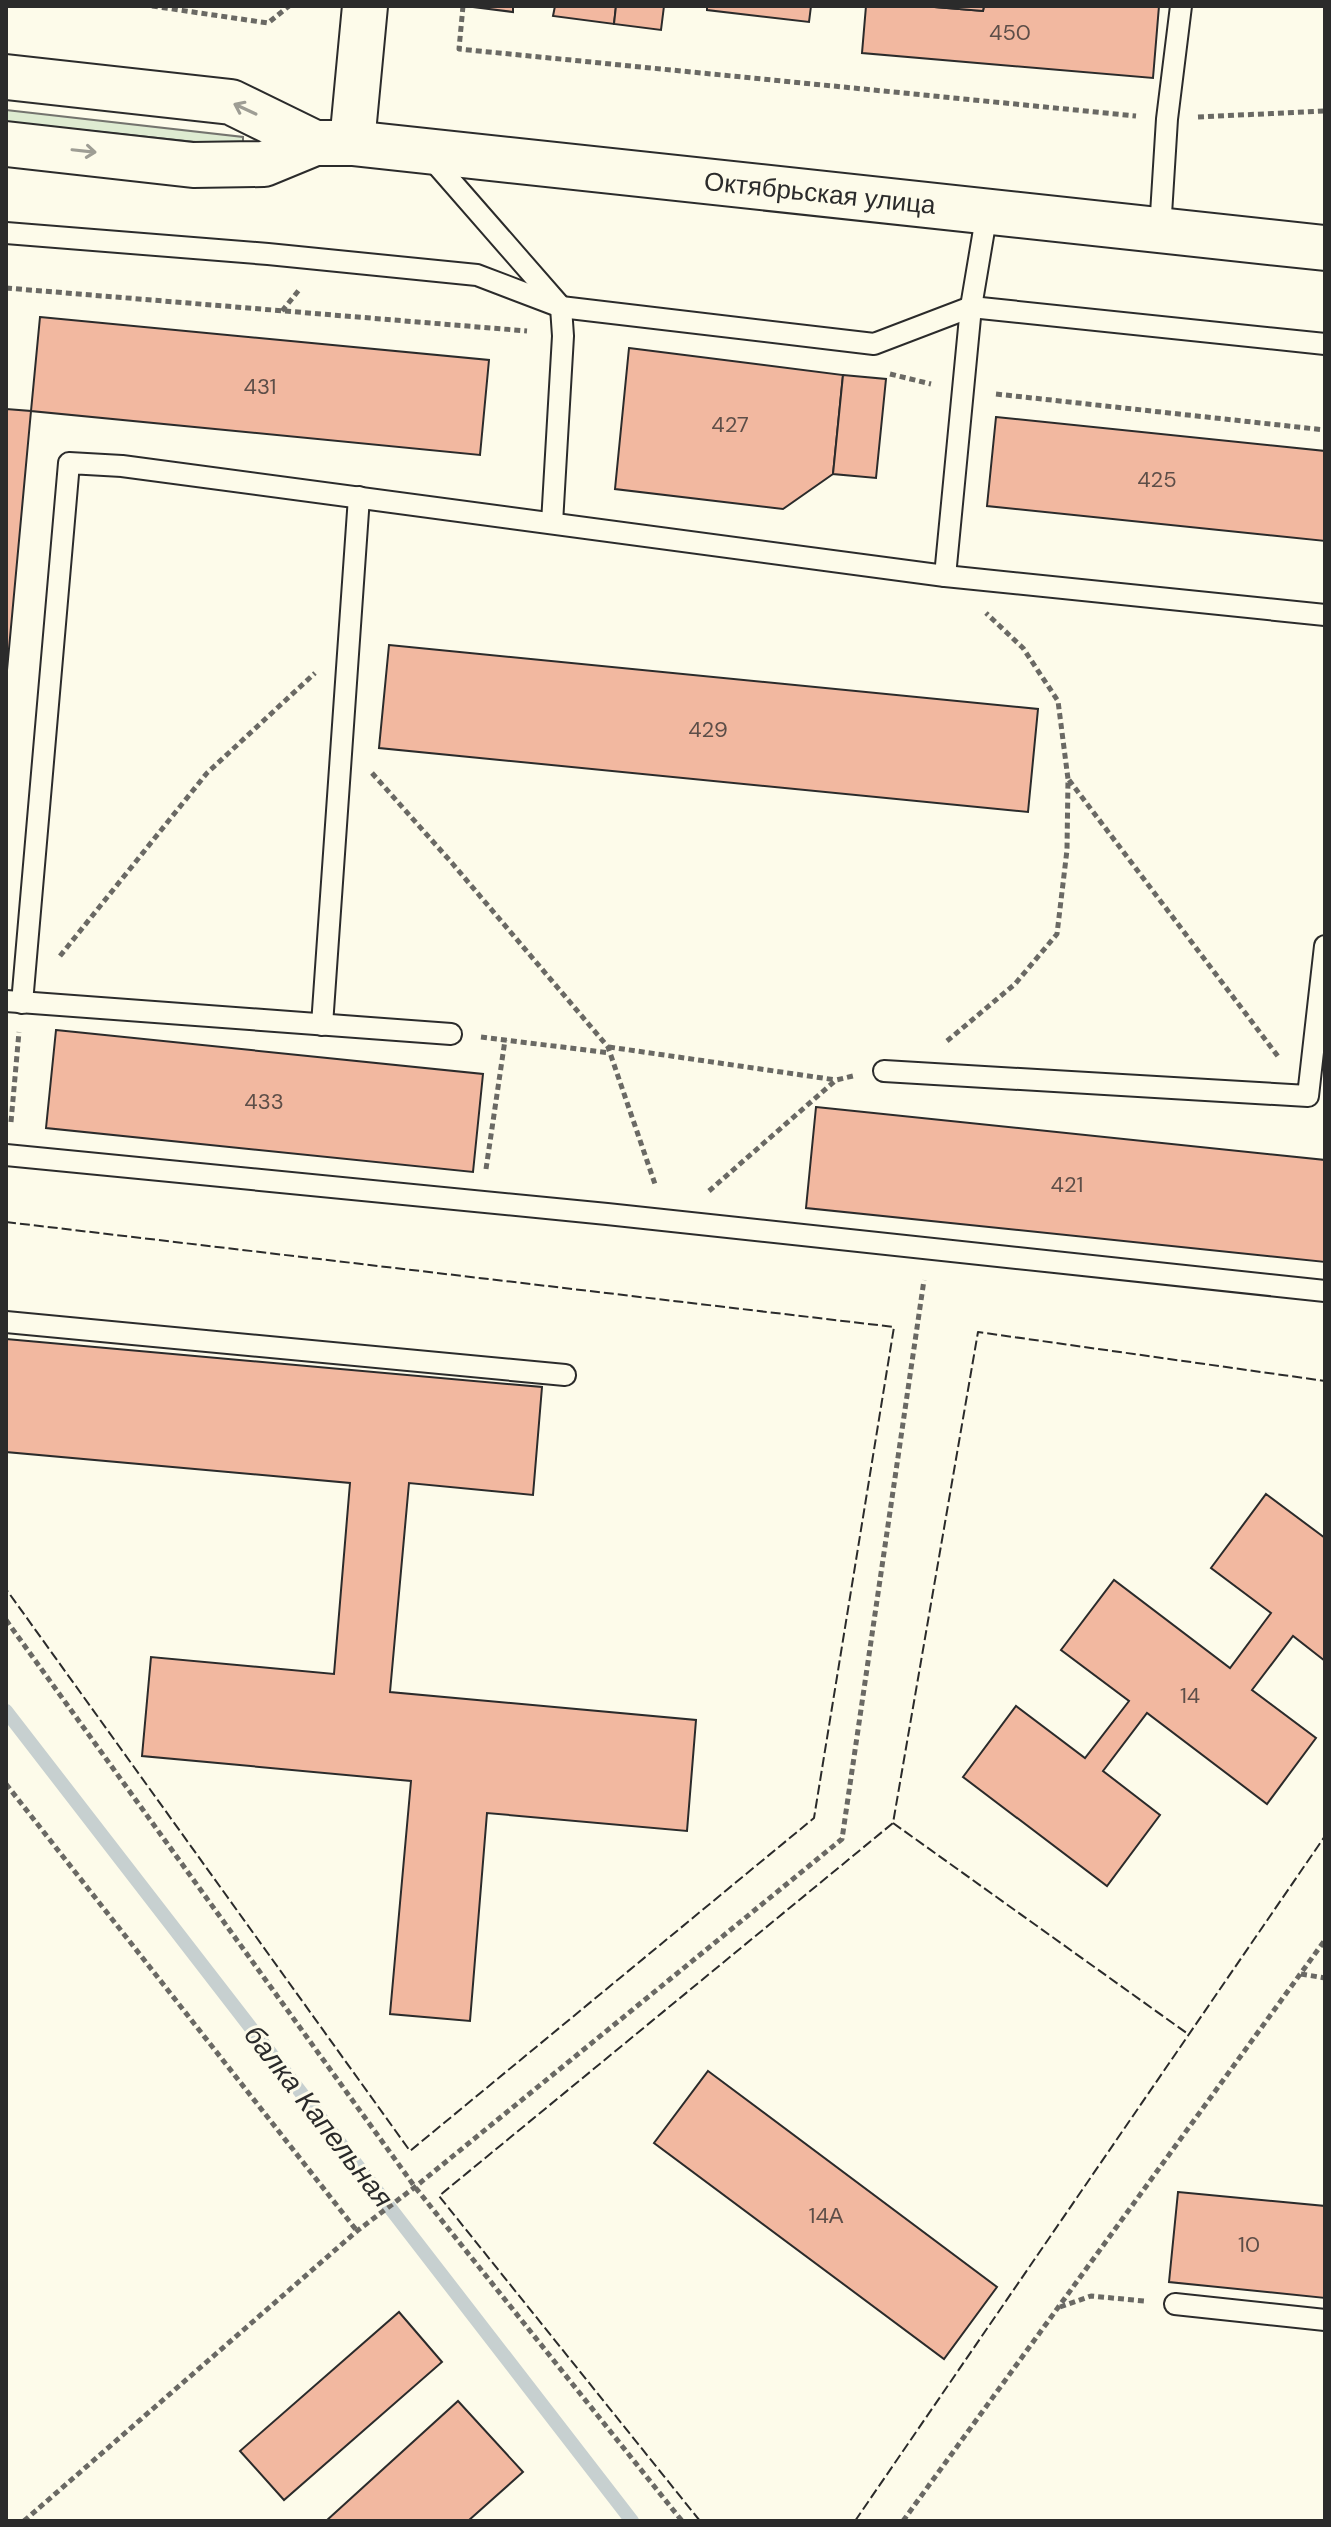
<svg xmlns="http://www.w3.org/2000/svg" width="1331" height="2527" font-family="'DM Sans',sans-serif">
  <rect width="100%" height="100%" fill="#fdfbea"/>
  <polygon fill="#deebd1" stroke="#74746e" stroke-width="2" points="6,110 243,137 243,147 6,122"/>
  <g fill="none" stroke-linecap="round" stroke-linejoin="round">
    <polyline stroke="#c7d0d0" stroke-width="14" points="6,1711 632,2521"/>
  </g>
  <g fill="#f2b8a0" stroke="#2b2b2b" stroke-width="2">
    <polygon points="465,6 513,6 513,12"/>
    <polygon points="555,6 616,6 614,24 553,16"/>
    <polygon points="616,6 664,6 661,30 614,24"/>
    <polygon points="707,6 811,6 809,22 707,10"/>
    <polygon points="866,6 922,6 983,11 984,6 1159,6 1153,78 862,53"/>
    <polygon points="922,6 984,6 983,11"/>
    <polygon points="40,317 489,360 480,455 31,411"/>
    <polygon points="629,348 843,375 833,474 783,509 615,489"/>
    <polygon points="843,375 886,379 876,478 833,474"/>
    <polygon points="6,409 31,411 6,681"/>
    <polygon points="996,417 1325,451 1325,541 987,506"/>
    <polygon points="389,645 1038,709 1028,812 379,748"/>
    <polygon points="56,1030 483,1074 473,1172 46,1128"/>
    <polygon points="816,1107 1325,1160 1325,1262 806,1208"/>
    <polygon points="6,1339 542,1387 533,1495 409,1483 390,1692 696,1720 687,1831 487,1813 470,2021 390,2014 411,1781 142,1756 151,1657 334,1674 350,1483 6,1452"/>
    <polygon points="1266,1494 1325,1538 1325,1661 1293,1636 1252,1690 1316,1738 1267,1804 1147,1713 1103,1771 1160,1815 1107,1886 963,1777 1016,1706 1085,1758 1129,1701 1061,1650 1114,1580 1230,1668 1271,1613 1211,1568"/>
    <polygon points="708,2071 997,2287 944,2359 654,2143"/>
    <polygon points="1178,2192 1325,2206 1325,2298 1169,2282"/>
    <polygon points="399,2312 442,2362 284,2500 240,2451"/>
    <polygon points="458,2401 523,2472 468,2521 326,2521"/>
  </g>
  <g fill="none" stroke-linecap="round" stroke-linejoin="round">
    <defs>
      <g id="service">
        <polyline points="430,157 561,307 563,336 552,523"/>
        <polyline points="1160,230 1167,119 1181,6"/>
        <polyline points="6,233 268,254 477,275 561,307 874,344 971,307 1325,344"/>
        <polyline points="945,576 971,307 987,212"/>
        <polyline points="6,1001 451,1034"/>
        <polyline points="22,1003 69,463 122,466 945,576 1325,615"/>
        <polyline points="322,1025 359,497"/>
        <polyline points="884,1071 1308,1096 1325,946"/>
        <polyline points="6,1155 607,1214 1325,1291"/>
        <polyline points="6,1322 565,1375"/>
        <polyline points="1175,2304 1325,2320"/>
      </g>
      <polyline id="tertiary" points="352,143 365,6"/>
      <g id="secondary">
        <polyline points="6,77 231,102 315,143"/>
        <polyline points="6,144 193,165 264,164 315,143 352,143 1325,248"/>
      </g>
    </defs>
    <use href="#service" stroke="#2b2b2b" stroke-width="24"/>
    <use href="#tertiary" stroke="#2b2b2b" stroke-width="48"/>
    <use href="#secondary" stroke="#2b2b2b" stroke-width="48"/>
    <g stroke="#6a6964" stroke-width="5" stroke-dasharray="6 4" stroke-linecap="butt">
      <polyline points="152,6 268,23 289,6"/>
      <polyline points="463,6 459,49 1136,116"/>
      <polyline points="1198,117 1325,111"/>
      <polyline points="6,288 527,331"/>
      <polyline points="282,311 299,290"/>
      <polyline points="890,374 931,384"/>
      <polyline points="996,394 1325,430"/>
      <polyline points="372,773 452,863 608,1047 656,1187"/>
      <polyline points="1069,780 1280,1059"/>
      <polyline points="60,956 207,773 315,673"/>
      <polyline points="481,1037 610,1053"/>
      <polyline points="947,1041 1015,984 1057,934 1067,850 1068,779 1058,701 1023,648 986,613"/>
      <polyline points="609,1047 836,1080"/>
      <polyline points="11,1122 19,1032"/>
      <polyline points="486,1169 505,1040"/>
      <polyline points="709,1191 836,1080 853,1076"/>
      <polyline points="6,1620 415,2187 682,2521"/>
      <polyline points="6,1784 357,2231"/>
      <polyline points="1301,1974 1325,1978"/>
      <polyline points="1060,2307 1091,2296 1144,2301"/>
      <polyline points="24,2521 357,2231 415,2187 842,1839 924,1280"/>
      <polyline points="903,2521 1325,1940"/>
    </g>
    <use href="#service" stroke="#fdfbea" stroke-width="20"/>
    <use href="#tertiary" stroke="#fdfbea" stroke-width="44"/>
    <use href="#secondary" stroke="#fdfbea" stroke-width="44"/>
    <g stroke="#2b2b2b" stroke-width="2" stroke-dasharray="10 4" stroke-linecap="butt">
      <polyline points="6,1222 894,1327 814,1818 410,2151 6,1589"/>
      <polyline points="893,1823 1188,2034"/>
      <polyline points="700,2521 439,2196 893,1823 978,1332 1325,1381"/>
      <polyline points="855,2521 1325,1836"/>
    </g>
  </g>
  <defs><path id="oneway-shaft" d="M-6 0H5M1.5-3L5.5 0L1.5 3" fill="none" stroke-width="1.6" stroke-linecap="round" stroke-linejoin="round" transform="scale(2)"/></defs>
  <g stroke="#9e9d94">
    <use href="#oneway-shaft" transform="translate(245 109) rotate(-155)"/>
    <use href="#oneway-shaft" transform="translate(84 151) rotate(6)"/>
  </g>
  <g text-anchor="middle" stroke-width="6" stroke-linejoin="round" paint-order="stroke">
    <g font-size="22" fill="#5d4e48">
      <text x="1010" y="40">450</text>
      <text x="260" y="394">431</text>
      <text x="730" y="432">427</text>
      <text x="1157" y="487">425</text>
      <text x="708" y="737">429</text>
      <text x="264" y="1109">433</text>
      <text x="1067" y="1192">421</text>
      <text x="1190" y="1703">14</text>
      <text x="826" y="2223">14А</text>
      <text x="1249" y="2252">10</text>
    </g>
    <g font-size="26" fill="#2b2b2b" stroke="#fdfbea">
      <text transform="translate(820 193) rotate(6)" y="9">Октябрьская улица</text>
    </g>
    <g font-size="28" font-style="italic" fill="#2b2b2b" stroke="#fdfbea">
      <text transform="translate(319 2116) rotate(52)" y="10">балка Капельная</text>
    </g>
  </g>
  <rect width="1331" height="2527" fill="none" stroke="#2b2b2b" stroke-width="16"/>
</svg>
